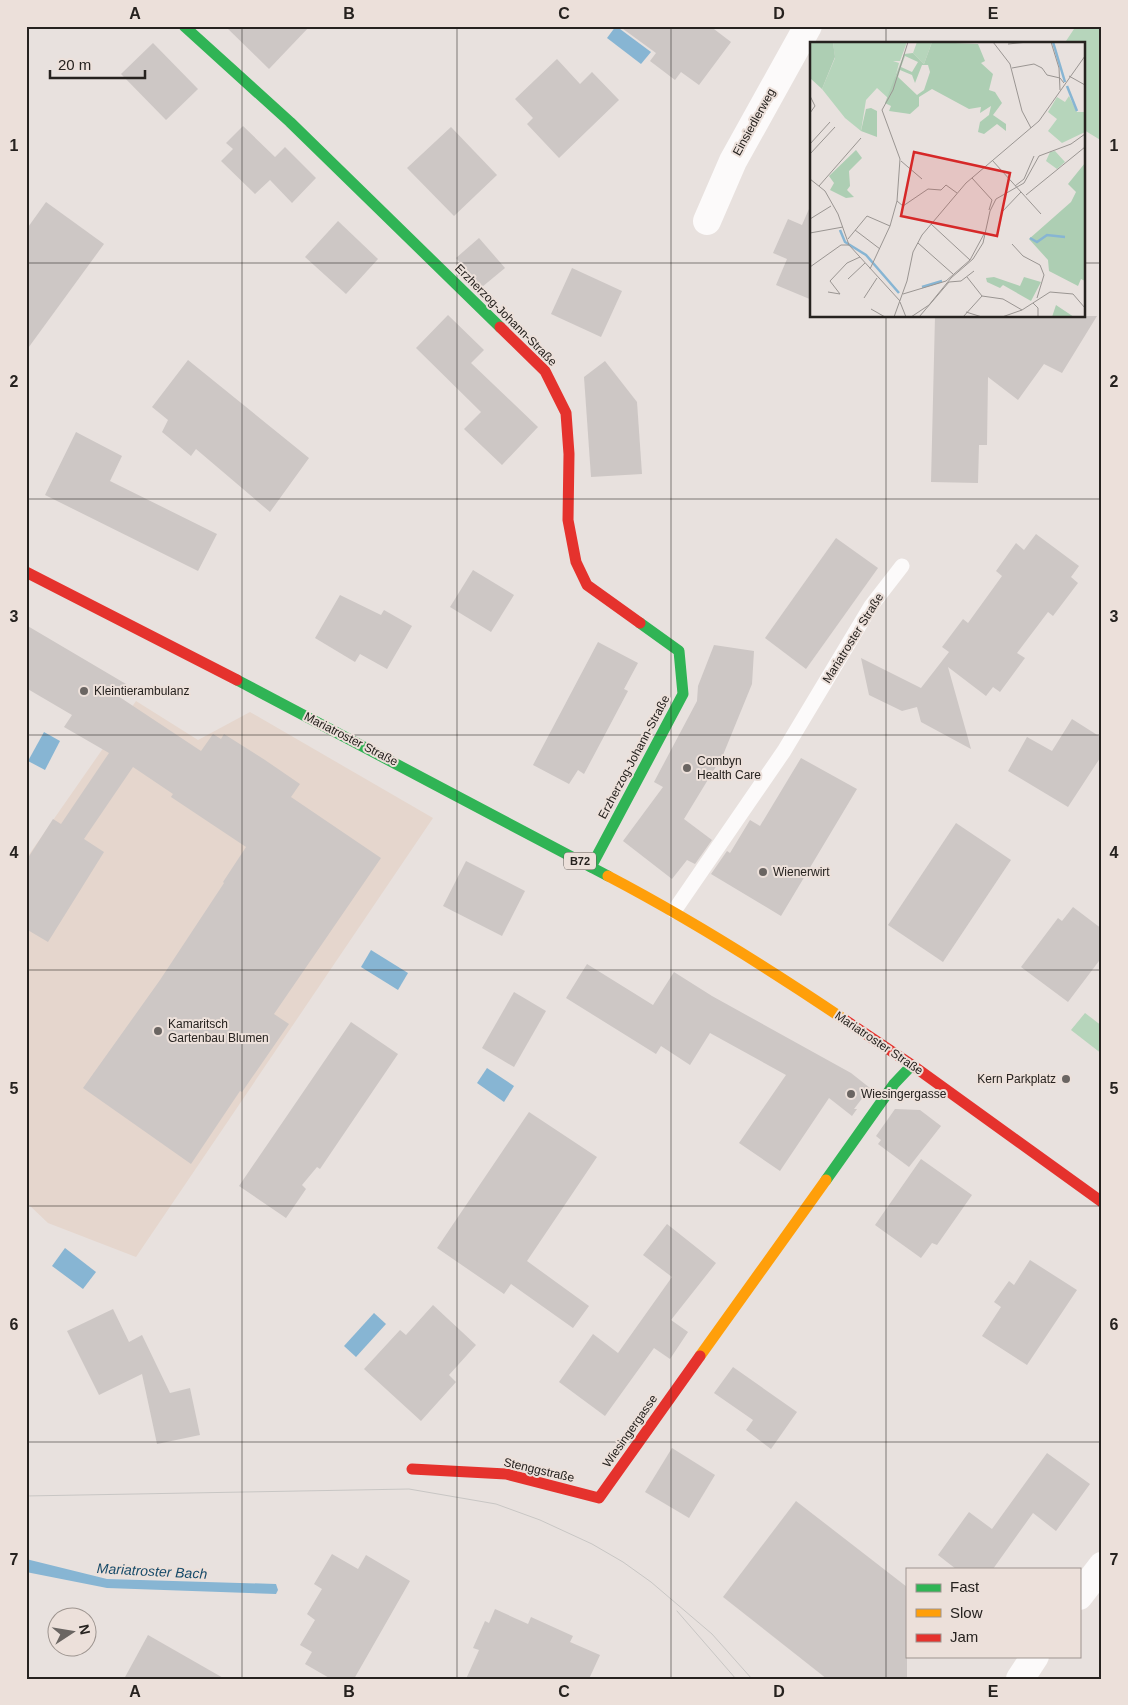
<svg xmlns="http://www.w3.org/2000/svg" width="1128" height="1705" font-family="Helvetica,sans-serif">
  <rect width="100%" height="100%" fill="#e8e1de"/>
  <polygon fill="#e5d6cd" points="136,701 198,740 250,712 433,818 136,1257 48,1223 26,1202 26,859"/>
  <g fill="#b6d5bb">
    <polygon points="1076,26 1102,26 1102,141 1084,130 1084,44 1064,44"/>
    <polygon points="1085,1013 1102,1026 1102,1054 1071,1030"/>
  </g>
  <g fill="#87b5d3">
    <polygon points="616,26 651,52 641,64 607,38"/>
    <polygon points="44,732 60,741 45,770 28,761"/>
    <polygon points="371,950 408,973 398,990 361,967"/>
    <polygon points="487,1068 514,1086 504,1102 477,1083"/>
    <polygon points="65,1248 96,1272 83,1289 52,1266"/>
    <polygon points="374,1313 386,1324 356,1357 344,1346"/>
    <polygon points="26,1559 107,1579 276,1584 278,1590 276,1594 107,1588 26,1572"/>
  </g>
  <g fill="#cdc7c5">
    <polygon points="225,26 310,26 269,69"/>
    <polygon points="619,26 710,26 731,42 699,85 681,72 675,80 650,61 656,53"/>
    <polygon points="153,43 198,89 166,120 121,74"/>
    <polygon points="557,59 580,84 592,72 619,100 559,158 527,124 533,118 515,99"/>
    <polygon points="243,126 275,157 285,147 316,178 292,203 270,180 255,194 221,161 233,149 226,143"/>
    <polygon points="451,127 497,175 454,216 407,168"/>
    <polygon points="46,202 104,244 26,351 26,230"/>
    <polygon points="812,202 812,300 776,285 787,259 773,253 788,219 802,225"/>
    <polygon points="338,221 378,259 346,294 305,257"/>
    <polygon points="479,238 505,268 482,287 456,258"/>
    <polygon points="572,268 622,291 601,337 551,314"/>
    <polygon points="448,315 484,350 471,363 538,427 502,465 464,429 481,412 416,348"/>
    <polygon points="935,316 1097,316 1062,373 1044,364 1018,400 988,377 987,445 979,445 978,483 931,482"/>
    <polygon points="188,360 309,458 270,512 196,449 191,456 162,432 168,420 152,407"/>
    <polygon points="605,361 637,402 642,474 591,477 584,377"/>
    <polygon points="76,432 122,456 110,481 217,534 198,571 45,495"/>
    <polygon points="1036,534 1079,566 1071,577 1078,583 1053,616 1048,612 1017,653 1025,658 1000,692 993,687 986,696 948,667 971,749 921,722 917,707 902,711 869,695 861,658 921,688 949,652 942,647 963,619 968,623 1002,576 996,571 1016,543 1024,550"/>
    <polygon points="836,538 878,568 806,669 765,638"/>
    <polygon points="473,570 514,595 491,632 450,607"/>
    <polygon points="340,595 381,615 384,610 412,626 387,669 360,654 355,662 315,638"/>
    <polygon points="26,625 126,684 118,696 201,751 213,734 221,739 224,734 265,760 300,784 291,797 381,858 274,1014 289,1024 242,1092 240,1091 191,1164 83,1088 160,980 224,883 223,882 246,847 171,797 173,794 133,767 84,839 104,852 48,942 26,929 26,861 53,819 61,824 109,753 64,727 72,715 26,688"/>
    <polygon points="598,642 638,663 624,689 628,691 584,774 578,770 569,784 533,765"/>
    <polygon points="714,645 754,651 752,684 723,755 684,819 712,840 695,864 687,860 672,879 623,841 663,787 654,782 697,701 698,686"/>
    <polygon points="1072,719 1102,738 1102,755 1068,807 1008,771 1027,737 1052,751"/>
    <polygon points="801,758 857,789 781,916 711,874 727,851 730,853 750,820 760,826"/>
    <polygon points="956,823 1011,860 943,962 888,925"/>
    <polygon points="466,861 525,891 502,936 443,906"/>
    <polygon points="1073,907 1102,929 1102,957 1068,1002 1021,967 1058,918 1062,921"/>
    <polygon points="587,964 653,1005 674,972 712,996 851,1073 870,1088 854,1109 857,1109 852,1116 829,1098 780,1171 739,1143 786,1075 710,1033 690,1065 661,1046 656,1054 566,998"/>
    <polygon points="514,992 546,1011 514,1067 482,1048"/>
    <polygon points="351,1022 398,1054 320,1169 317,1167 302,1185 306,1189 286,1218 239,1186"/>
    <polygon points="895,1109 920,1110 941,1126 909,1167 878,1144 881,1140 876,1136"/>
    <polygon points="529,1112 597,1157 527,1261 589,1306 573,1328 511,1284 504,1294 437,1248"/>
    <polygon points="921,1159 972,1195 937,1245 932,1243 921,1258 875,1225"/>
    <polygon points="667,1224 716,1263 671,1320 688,1332 670,1359 654,1348 605,1416 559,1382 593,1334 618,1353 672,1277 643,1255"/>
    <polygon points="1030,1260 1077,1290 1027,1365 982,1336 1001,1307 994,1302 1009,1281 1014,1285"/>
    <polygon points="433,1305 476,1345 449,1375 456,1382 421,1421 364,1369 400,1330 406,1335"/>
    <polygon points="113,1309 129,1342 142,1335 170,1393 190,1388 200,1435 157,1444 142,1374 99,1395 67,1331"/>
    <polygon points="733,1367 797,1412 771,1449 746,1430 753,1420 714,1393"/>
    <polygon points="672,1448 715,1475 689,1518 645,1492"/>
    <polygon points="1047,1453 1090,1484 1056,1531 1033,1513 993,1569 956,1569 938,1555 969,1512 992,1529"/>
    <polygon points="796,1501 907,1587 907,1679 827,1679 723,1597"/>
    <polygon points="332,1554 358,1569 366,1555 410,1581 354,1679 331,1679 305,1664 312,1652 300,1645 315,1620 307,1614 322,1589 314,1584"/>
    <polygon points="495,1609 528,1624 531,1617 573,1636 570,1642 600,1655 589,1679 466,1679 479,1650 473,1648 485,1621 489,1623"/>
    <polygon points="148,1635 225,1679 124,1679"/>
  </g>
  <g fill="none" stroke-linecap="round" stroke-linejoin="round">
    <polyline stroke="#fcfafa" stroke-width="15" points="674,911 784,751 871,606 902,566"/>
    <g stroke="#fcfafa" stroke-width="28">
      <polyline points="707,221 733,161 808,26"/>
      <polyline points="1079,1596 1102,1566"/>
      <polyline points="1020,1679 1035,1656"/>
    </g>
    <g stroke="#30b455" stroke-width="11">
      <polyline points="184,26 290,122 500,327"/>
      <polyline points="237,680 608,876"/>
      <polyline points="591,867 683,694 679,651 640,623"/>
      <polyline points="826,1180 894,1084 912,1065"/>
    </g>
    <g stroke="#ff9f0a" stroke-width="11">
      <path d="M608,876C690,919 768,968 845,1020"/>
      <polyline points="700,1356 826,1180"/>
    </g>
    <g stroke="#e5322d" stroke-width="11">
      <polyline points="500,327 545,371 566,413 569,454 568,520 576,562 587,585 640,623"/>
      <polyline points="26,572 237,680"/>
      <polyline points="845,1020 912,1065 1102,1202"/>
      <polyline points="412,1469 506,1474 599,1498 700,1356"/>
    </g>
    <g stroke="#c8c6c4" stroke-width="1">
      <polyline points="26,1496 409,1489 496,1504 540,1520 592,1544 623,1562 651,1582 712,1634 752,1679"/>
      <polyline points="677,1611 736,1679"/>
    </g>
  </g>
  <path fill="none" stroke="#26221f" stroke-width="1" stroke-opacity="0.55" d="M242,26V1679M457,26V1679M671,26V1679M886,26V44M26,263H812M1084,263H1102M886,316V1679M26,499H1102M26,735H1102M26,970H1102M26,1206H1102M26,1442H1102"/>
  <g fill="#6a6562" stroke="#ece0da" stroke-width="2">
    <circle cx="84" cy="691" r="5"/>
    <circle cx="687" cy="768" r="5"/>
    <circle cx="763" cy="872" r="5"/>
    <circle cx="158" cy="1031" r="5"/>
    <circle cx="1066" cy="1079" r="5"/>
    <circle cx="851" cy="1094" r="5"/>
  </g>
  <g text-anchor="middle" stroke-width="4" stroke-linejoin="round" paint-order="stroke">
    <rect fill="#ece0da" stroke="#615b57" stroke-width="1" x="564" y="852.5" width="32" height="17" rx="4"/>
    <g font-size="11" font-weight="bold" fill="#26221f">
      <text x="580" y="865">B72</text>
    </g>
    <g font-size="12" fill="#26221f" stroke="#ece0da">
      <text transform="translate(754 122) rotate(-61)" y="4">Einsiedlerweg</text>
      <text transform="translate(506 315) rotate(45)" y="4">Erzherzog-Johann-Straße</text>
      <text transform="translate(853 638) rotate(-58)" y="4">Mariatroster Straße</text>
      <text transform="translate(351 739) rotate(27)" y="4">Mariatroster Straße</text>
      <text transform="translate(634 757) rotate(-62)" y="4">Erzherzog-Johann-Straße</text>
      <text transform="translate(879 1043) rotate(34)" y="4">Mariatroster Straße</text>
      <text transform="translate(630 1431) rotate(-55)" y="4">Wiesingergasse</text>
      <text transform="translate(539 1470) rotate(13)" y="4">Stenggstraße</text>
    </g>
    <g font-size="12" fill="#26221f" stroke="#ece0da" text-anchor="start">
      <text x="94" y="695">Kleintierambulanz</text>
      <text x="697" y="765">Combyn<tspan x="697" dy="14">Health Care</tspan></text>
      <text x="773" y="876">Wienerwirt</text>
      <text x="168" y="1028">Kamaritsch<tspan x="168" dy="14">Gartenbau Blumen</tspan></text>
      <text x="1056" y="1083" text-anchor="end">Kern Parkplatz</text>
      <text x="861" y="1098">Wiesingergasse</text>
    </g>
    <g font-size="14" font-style="italic" fill="#174b6a" stroke="#ece0da">
      <text transform="translate(152 1571) rotate(3)" y="5">Mariatroster Bach</text>
    </g>
  </g>
  <g transform="translate(810 42)">
    <rect width="275" height="275" fill="#e8e1de"/>
    <path d="M23,0H97L90,19H83L89,21L81,52L78,56L67,46L56,58L51,89L35,76L12,47L25,16ZM107,0H122L114,22L103,11ZM259,54L267,70H275V90L252,101L238,89L247,77L238,70L247,55L255,60ZM245,109L255,120L247,127L236,119L240,110Z" fill="#b6d5bb"/>
    <path d="M0,0H23L25,15L12,47L0,36ZM122,0L168,2L175,19L171,21L183,32L179,48L185,50L192,61L183,73L196,82V89L187,82L174,92L168,90L170,80L179,73L181,64L170,71L171,65L159,67L122,47L109,55V64L100,72L79,69L81,64L75,61L94,12L103,11L114,22ZM95,14L108,20L102,30L91,25ZM112,23H118L120,30L114,48L107,53L88,35L90,28L102,33L105,41ZM61,66L67,69V95L51,89L56,67ZM46,108L52,116L39,129L40,144L37,148L44,155L36,156L20,148L24,141L19,134ZM275,121V239L271,237L268,244L239,229L238,218L219,197L261,160L266,150L258,142ZM184,235L210,244L214,235L231,240L221,259L193,243L190,246L177,240L176,236ZM246,263L264,275H242Z" fill="#adceb3" fill-rule="evenodd"/>
    <path fill="none" stroke="#87b5d3" stroke-width="2.5" d="M243,0L255,40M257,44L267,69M30,188L35,200L56,213L89,251M220,196L227,200L237,193L255,195M112,245L132,239"/>
    <path fill="none" stroke="#9a9592" stroke-width="1" d="M183,0L200,22L212,69L221,86M241,0L249,26L250,48M198,2L218,0M202,26L224,22L232,26L237,33L250,36L254,41M259,34L275,43M0,54L5,64L0,71M0,102L20,80M0,112L25,85M182,118L231,172M91,119L112,137M162,136L182,158L179,168M0,137L15,149L28,172L39,203L90,259M9,144L51,96M205,144L214,137L224,114M216,153L275,105M87,159L93,164L118,147L131,148L136,143L147,151M191,171L211,150M0,177L21,164M121,182L160,218M45,188L70,207M0,191L33,185M38,197L57,174L80,184M108,201L143,232M202,202L213,214L230,223L234,233L227,256M0,225L31,203H39M60,227L80,184L87,159L90,117L72,68L83,48L98,0M157,235L172,254M38,237L55,221M18,250L30,252L20,239L37,221L50,215M93,252L136,239L160,218L174,192M172,254L193,257L212,268M54,256L67,236M90,260L96,275M223,261L228,266V275M61,267L75,275M156,270L172,275M84,275L97,239L103,210L112,193L156,141L229,79L275,14M101,275L119,263L141,236L163,217L173,201L180,169L186,157L214,141L229,114L261,102L275,92M109,275L139,240L151,239L164,229M153,275L172,254M192,275L212,268L240,250L263,252L275,266"/>
    <path fill="#d62828" fill-opacity="0.15" stroke="#d62828" stroke-width="2.5" d="M104,110L200,131L187,194L91,174Z"/>
    <rect width="275" height="275" fill="none" stroke="#26221f" stroke-width="2.5"/>
  </g>
  <rect width="1128" height="1705" fill="none" stroke="#ece0da" stroke-width="55"/>
  <rect x="906" y="1568" width="175" height="90" fill="#ece0da" stroke="#9d948f"/>
  <rect x="916" y="1584" width="25" height="8" fill="#30b455" stroke="#9d948f"/>
  <text x="950" y="1592" font-size="15" fill="#26221f">Fast</text>
  <rect x="916" y="1609" width="25" height="8" fill="#ff9f0a" stroke="#9d948f"/>
  <text x="950" y="1618" font-size="15" fill="#26221f">Slow</text>
  <rect x="916" y="1634" width="25" height="8" fill="#e5322d" stroke="#9d948f"/>
  <text x="950" y="1642" font-size="15" fill="#26221f">Jam</text>
  <g transform="translate(72 1632) rotate(78)"><circle r="24" fill="#ece0da" stroke="#9d948f"/>
  <path d="M0-4L9 19L0 12L-9 19Z" fill="#6a6562"/>
  <text y="-8" font-size="14" font-weight="bold" text-anchor="middle" fill="#26221f">N</text>
  </g>
  <path d="M50 70v8h95v-8" fill="none" stroke="#26221f" stroke-width="2.5"/>
  <text x="58" y="70" font-size="15" fill="#26221f" stroke="#ece0da" stroke-width="4" paint-order="stroke">20 m</text>
  <rect x="28" y="28" width="1072" height="1650" fill="none" stroke="#26221f" stroke-width="2"/>
  <g font-size="16" text-anchor="middle" font-weight="bold" fill="#26221f">
    <text x="135" y="19">A</text>
    <text x="349" y="19">B</text>
    <text x="564" y="19">C</text>
    <text x="779" y="19">D</text>
    <text x="993" y="19">E</text>
    <text x="14" y="151">1</text>
    <text x="1114" y="151">1</text>
    <text x="14" y="387">2</text>
    <text x="1114" y="387">2</text>
    <text x="14" y="622">3</text>
    <text x="1114" y="622">3</text>
    <text x="14" y="858">4</text>
    <text x="1114" y="858">4</text>
    <text x="14" y="1094">5</text>
    <text x="1114" y="1094">5</text>
    <text x="14" y="1330">6</text>
    <text x="1114" y="1330">6</text>
    <text x="14" y="1565">7</text>
    <text x="1114" y="1565">7</text>
    <text x="135" y="1697">A</text>
    <text x="349" y="1697">B</text>
    <text x="564" y="1697">C</text>
    <text x="779" y="1697">D</text>
    <text x="993" y="1697">E</text>
  </g>
</svg>
